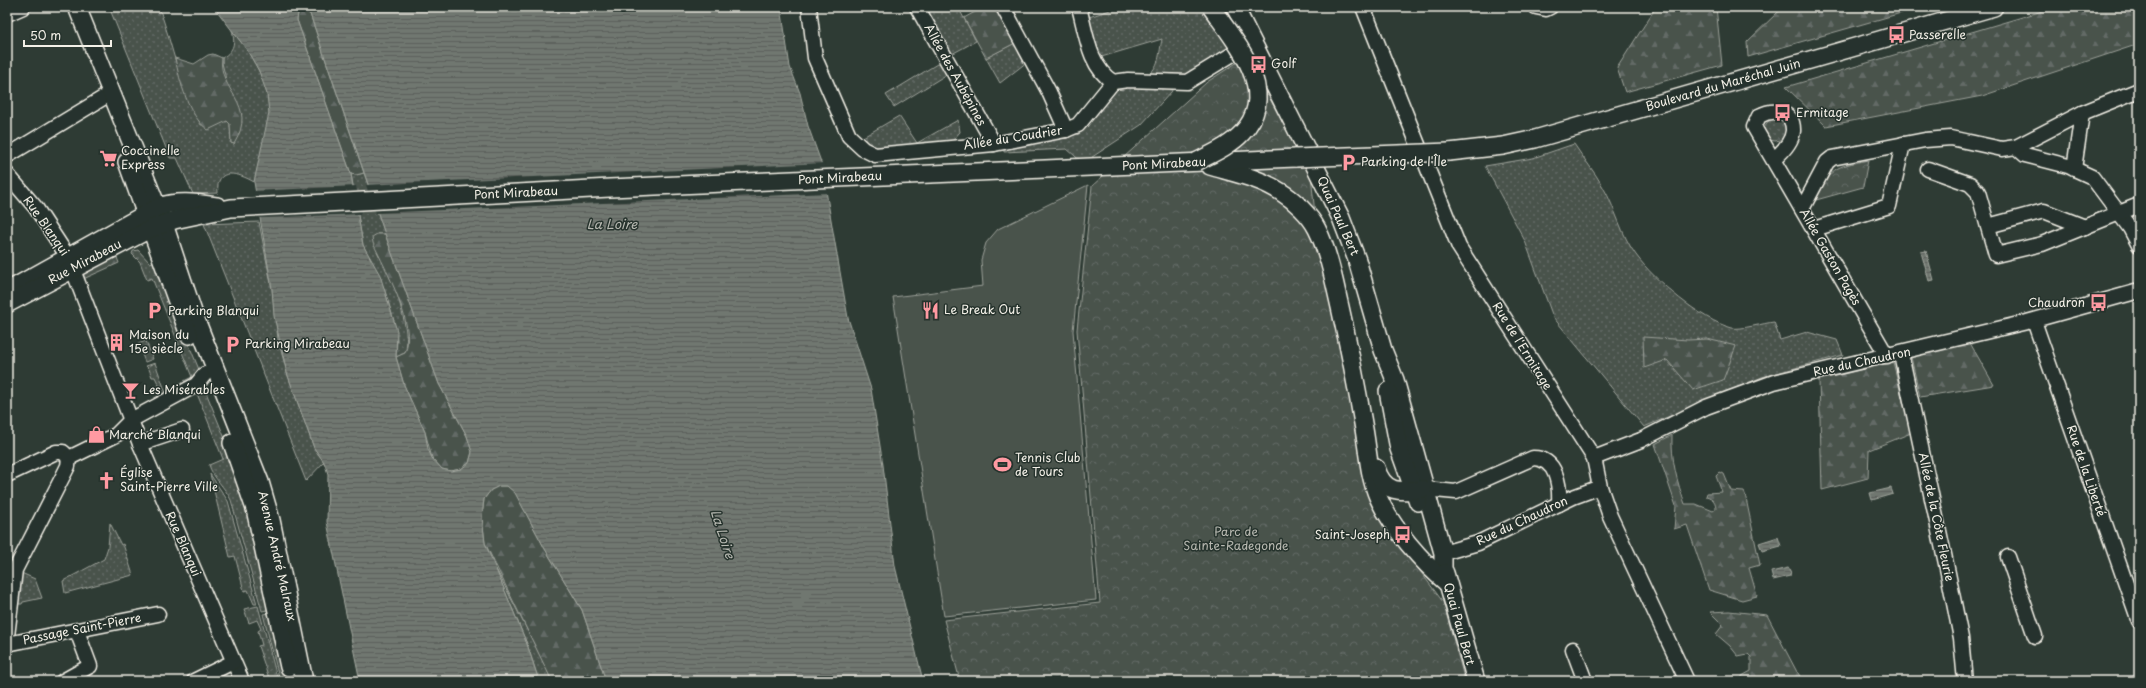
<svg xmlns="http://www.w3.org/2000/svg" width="2146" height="688" font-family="'Playpen Sans',sans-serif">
  <defs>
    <pattern id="grass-dots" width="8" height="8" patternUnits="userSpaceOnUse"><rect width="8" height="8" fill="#48524c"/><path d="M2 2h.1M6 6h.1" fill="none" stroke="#636b66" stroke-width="1.8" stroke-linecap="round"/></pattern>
    <pattern id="forest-firs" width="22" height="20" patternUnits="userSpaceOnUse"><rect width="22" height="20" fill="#48524c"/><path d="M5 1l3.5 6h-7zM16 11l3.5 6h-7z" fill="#636b66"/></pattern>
    <pattern id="park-crowns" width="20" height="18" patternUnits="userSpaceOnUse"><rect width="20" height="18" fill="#48524c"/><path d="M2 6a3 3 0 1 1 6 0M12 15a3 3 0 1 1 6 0" fill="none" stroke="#636b66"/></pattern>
    <pattern id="water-rules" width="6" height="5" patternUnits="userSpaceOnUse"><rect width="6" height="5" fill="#6f7770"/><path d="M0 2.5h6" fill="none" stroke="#5c605b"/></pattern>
  </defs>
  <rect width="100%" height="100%" fill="#2e3b34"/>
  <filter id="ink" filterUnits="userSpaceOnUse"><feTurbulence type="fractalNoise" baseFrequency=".025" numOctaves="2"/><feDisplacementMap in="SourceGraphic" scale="8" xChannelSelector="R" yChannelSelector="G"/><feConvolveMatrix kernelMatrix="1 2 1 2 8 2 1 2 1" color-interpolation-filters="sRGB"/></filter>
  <g filter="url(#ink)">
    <g fill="url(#grass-dots)" stroke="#9ea29a">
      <path d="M109,7H159C173,47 180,88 201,125L227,121L230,124L231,143L234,144L225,75L222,63V58C235,50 235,43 232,30C251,54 269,81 269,113C268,136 259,160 254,182C239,173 215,166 218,193L193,194L177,158H170Z"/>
      <polygon points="931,7 958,7 976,41 948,56 925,10"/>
      <path d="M1119,7H1205L1233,47L1183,77L1146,76C1160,68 1159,53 1162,39L1098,58L1086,18Z"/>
      <polygon points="1017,42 1027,62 1000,83 986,58"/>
      <polygon points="942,61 949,73 894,107 886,95"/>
      <polygon points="1116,87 1171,87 1172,91 1141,125 1083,163 1067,149 1004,152 1004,148 1079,134"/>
      <polygon points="899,116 917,143 958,120 960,132 952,141 872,148 863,137"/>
      <circle cx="1775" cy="130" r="11"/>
      <path d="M1574,144C1583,158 1595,172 1603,187C1616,209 1621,235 1636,255C1655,281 1701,320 1732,328C1741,330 1764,323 1774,322L1780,340L1807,332L1837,340L1843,355L1762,377L1644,427L1553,317L1525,241L1485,166L1533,158Z"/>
      <path d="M364,173L385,234H377C385,259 414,332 405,353L396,357L397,340L394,321L384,288L363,245L351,174L356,175Z"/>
      <polygon points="259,222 272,289 278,339 287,373 314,448 324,462 306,481 204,224"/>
      <polygon points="138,250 150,263 155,261 200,372 200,375 186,383 184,381 192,377 152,278 147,280 140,262 132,254 133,251"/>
      <polygon points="146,341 153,359 145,362 138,344"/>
      <polygon points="155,363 166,393 163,394 155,377 152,377 149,369 146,366"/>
      <path d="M203,385L235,463L274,609L262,611L231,500C225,487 213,478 209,465L223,459L196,391Z"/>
      <polygon points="210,474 228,501 257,604 254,604 248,590 244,591 235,556 230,557"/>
      <polygon points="110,523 121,545 123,544 133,575 65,593 63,581 104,559 108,547"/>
      <polygon points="493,563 545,665 552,681 539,681 527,644"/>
      <polygon points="19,572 35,579 42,598 23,602 22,604 14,604"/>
      <polygon points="258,606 278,681 270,681 258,646 262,645 258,631 261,629 257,620 249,623 244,609"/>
      <polygon points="274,612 289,681 280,681 263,614"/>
    </g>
    <g fill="url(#forest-firs)" stroke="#9ea29a">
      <polygon points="984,7 986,7 988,12 996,7 1017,42 986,58 964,18"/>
      <polygon points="1656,7 1716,7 1722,65 1625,92 1617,68"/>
      <polygon points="1790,7 1922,7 1748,57 1747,42 1778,12"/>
      <polygon points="2056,7 2139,7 2139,44 1982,96 1826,126 1786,87"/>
      <polygon points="301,11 305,11 310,14 364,173 356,175 351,174 297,20 298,13"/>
      <path d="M213,54L222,58C217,91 259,103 234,144L231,143L230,124L227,121L208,130C188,115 180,82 175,58L194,64L208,55Z"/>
      <path d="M377,234H385L439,384L467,436L472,452L469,463L461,469L451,471L442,469L432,458L425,432L404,385L396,357L405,353C417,325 385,269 373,243L372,237Z"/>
      <polygon points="116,255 119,263 81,280 81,274"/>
      <polygon points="1643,337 1688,340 1707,339 1736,346 1723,380 1693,390 1667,360 1644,368"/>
      <polygon points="1970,343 1994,385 1920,397 1911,357"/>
      <polygon points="1893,362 1911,433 1869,450 1868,478 1822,490 1819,380"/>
      <path d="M1672,435C1671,459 1677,482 1685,504H1696L1713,511L1716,509C1716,502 1713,498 1706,496L1707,493L1722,492L1716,476L1720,472L1724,474L1731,491L1744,492L1745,494L1760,565L1749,568L1757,596L1742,600L1709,590L1687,525L1674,529L1676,506L1655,444Z"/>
      <polygon points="499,486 507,486 515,492 545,549 582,610 606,681 552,681 485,543 482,517 484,499 491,490"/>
      <polygon points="1729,611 1767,615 1797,672 1799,673 1804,681 1742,681 1742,676 1751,671 1751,657 1748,654 1738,656 1730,646 1716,634 1723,625 1710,612"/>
    </g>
    <g fill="url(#park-crowns)" stroke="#9ea29a">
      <polygon points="1238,62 1269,97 1311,176 1319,252 1374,509 1443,602 1465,681 960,681 944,620 1100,603 1077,330 1092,186 1207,82"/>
      <path d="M1868,160L1863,187L1816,200C1831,167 1833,167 1868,160Z"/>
    </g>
    <polygon fill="#48524c" stroke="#9ea29a" points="1088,185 1073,331 1096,600 944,616 893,297 983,286 981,260 986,243 998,229"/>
    <g fill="url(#water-rules)" stroke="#a4a8a0" fill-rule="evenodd">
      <path d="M214,7H781L790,67L800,93L808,126L821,162L848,318L871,389L883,465L895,566L923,681H606L582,610L545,549L515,493L507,486H499L491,490L484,499L482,517L485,543L527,644L539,681H360L327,522L328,474L324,462L314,448L287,373L274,316L272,289L254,182L269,113L267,94L259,71L247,50ZM301,11H305L310,14L385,234L439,384L467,436L472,452L469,463L461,469L451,471L442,469L432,458L428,449L425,432L404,385L396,357L397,331L380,275L363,245L351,174L297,20L298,13Z"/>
      <polygon points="1926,251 1934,280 1929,281 1921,252"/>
      <polygon points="1891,488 1893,494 1872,500 1870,493"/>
      <polygon points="1778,537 1781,546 1762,551 1759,543"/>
      <polygon points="1788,568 1791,570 1790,576 1773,580 1771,572"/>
    </g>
    <g fill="#2e3b34">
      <polygon points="824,163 828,193 376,213 366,185"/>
      <polygon points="356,186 361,214 257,218 253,191"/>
    </g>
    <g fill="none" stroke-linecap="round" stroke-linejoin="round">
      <defs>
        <g id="minor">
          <polyline points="809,7 815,58 849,136 863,149 875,155 994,144 1066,130 1078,125 1113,82 1128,80 1187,82 1249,44"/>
          <polyline points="917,7 994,144"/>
          <polyline points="1003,7 1049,92 1066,130"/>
          <path d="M1079,7C1086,33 1089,67 1113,82"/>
          <polyline points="1363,7 1459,247 1594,458 1600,487 1610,516 1687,681"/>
          <polyline points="1536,7 1546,9 1550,7"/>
          <polyline points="7,14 23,7"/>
          <polyline points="2016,147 2025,155 2068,166 2092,177 2130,228 2139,245"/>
          <polyline points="7,156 103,98"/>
          <path d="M1774,159C1781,153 1792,142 1793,131C1794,109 1772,109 1759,116L1754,127L1887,356"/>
          <polyline points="1928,169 1970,184 1978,192 1996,255 2042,244 2139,205"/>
          <polyline points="2074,169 2082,113"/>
          <polyline points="7,174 36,208 68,257 140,444 242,681"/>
          <polyline points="1802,209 1827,162 1832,158 1925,140 1951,138 2002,149 2016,147 2082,113 2139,90"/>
          <polyline points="1988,226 2044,211 2085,227"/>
          <polyline points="1814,229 1889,206 1903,144"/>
          <polyline points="2034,321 2139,621"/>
          <polyline points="1901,354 1948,573 1961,638 1965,681"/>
          <polyline points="140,444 182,430"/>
          <polyline points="69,458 116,435 131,420 196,385 205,374"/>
          <polyline points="1594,458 1641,440 1706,407 1774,382 2027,322 2139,291"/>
          <polyline points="7,475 56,452 63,452 69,458"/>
          <path d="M1424,489L1456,492L1533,458C1557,458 1560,486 1559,504"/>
          <polyline points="1443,553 1478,543 1573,497 1600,487"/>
          <polyline points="2008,557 2035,636"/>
          <polyline points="7,636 15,570 63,476 68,466 69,458"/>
          <polyline points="7,644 158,614"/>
          <polyline points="1573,649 1585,681"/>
          <polyline points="63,681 90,666 77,631"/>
          <polyline points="194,681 233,662"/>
        </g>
        <g id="major">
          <polyline points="77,7 164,224 193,312 260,482 271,520 304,681"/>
          <polyline points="1235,7 1341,218 1357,260 1383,350 1395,380 1443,553 1443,567"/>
          <polyline points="1449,152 1503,146 1535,139 1994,7"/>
          <polyline points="127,162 189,335"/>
          <path d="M1210,166C1234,173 1260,178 1281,192C1294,200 1310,215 1317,229C1329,253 1334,281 1340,307C1349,347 1357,388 1364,429C1368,452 1369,476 1378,497C1391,527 1423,563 1448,584"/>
          <path d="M11,289L158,207C178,200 196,203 217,206"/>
          <polyline points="7,304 150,229 174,220 231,208 610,188 1296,158"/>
          <polyline points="1388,391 1399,449 1418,502"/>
          <polyline points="232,443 255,509 289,667"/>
          <path d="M1376,468C1384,494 1400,492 1423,489"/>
          <polyline points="1445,573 1476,681"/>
        </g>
      </defs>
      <use href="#minor" stroke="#f4f1e8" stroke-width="17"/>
      <use href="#major" stroke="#f4f1e8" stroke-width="20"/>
      <use href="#minor" stroke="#26332d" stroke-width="14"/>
      <use href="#major" stroke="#26332d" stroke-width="17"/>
      <defs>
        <g id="major-bridge">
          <polyline points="1296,158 1449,152"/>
          <path d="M1196,162C1211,154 1230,146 1242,133C1281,92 1235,42 1211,7"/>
        </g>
      </defs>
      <use href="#major-bridge" stroke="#f4f1e8" stroke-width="20" stroke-linecap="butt"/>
      <use href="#major-bridge" stroke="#26332d" stroke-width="17"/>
    </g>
  </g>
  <defs>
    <symbol id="bus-bare" viewBox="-9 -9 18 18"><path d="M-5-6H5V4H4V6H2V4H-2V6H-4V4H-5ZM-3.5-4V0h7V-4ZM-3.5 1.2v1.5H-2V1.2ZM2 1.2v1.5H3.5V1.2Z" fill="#ff9aa2" stroke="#26332d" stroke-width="2.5" paint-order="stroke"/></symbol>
    <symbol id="supermarket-bare" viewBox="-9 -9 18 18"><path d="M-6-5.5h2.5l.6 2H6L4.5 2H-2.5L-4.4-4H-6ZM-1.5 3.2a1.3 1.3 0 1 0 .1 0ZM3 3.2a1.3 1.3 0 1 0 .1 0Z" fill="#ff9aa2" stroke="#26332d" stroke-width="2.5" paint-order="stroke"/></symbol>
    <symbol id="parking-bare" viewBox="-9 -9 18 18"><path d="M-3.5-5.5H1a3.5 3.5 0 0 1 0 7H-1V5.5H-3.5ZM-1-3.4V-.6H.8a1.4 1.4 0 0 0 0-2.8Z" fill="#ff9aa2" stroke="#26332d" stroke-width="2.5" paint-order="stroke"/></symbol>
    <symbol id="restaurant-bare" viewBox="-9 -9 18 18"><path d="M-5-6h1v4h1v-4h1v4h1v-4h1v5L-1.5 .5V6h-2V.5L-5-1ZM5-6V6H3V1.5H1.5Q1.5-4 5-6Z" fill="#ff9aa2" stroke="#26332d" stroke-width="2.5" paint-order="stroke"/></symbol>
    <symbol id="building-bare" viewBox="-9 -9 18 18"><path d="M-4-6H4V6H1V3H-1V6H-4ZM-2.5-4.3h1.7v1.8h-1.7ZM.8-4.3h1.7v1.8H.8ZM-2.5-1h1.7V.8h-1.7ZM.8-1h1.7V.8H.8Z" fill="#ff9aa2" stroke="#26332d" stroke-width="2.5" paint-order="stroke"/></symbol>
    <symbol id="bar-bare" viewBox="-9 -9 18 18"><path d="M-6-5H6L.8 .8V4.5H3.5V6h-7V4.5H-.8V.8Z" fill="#ff9aa2" stroke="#26332d" stroke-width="2.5" paint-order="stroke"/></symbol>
    <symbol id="shop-bare" viewBox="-9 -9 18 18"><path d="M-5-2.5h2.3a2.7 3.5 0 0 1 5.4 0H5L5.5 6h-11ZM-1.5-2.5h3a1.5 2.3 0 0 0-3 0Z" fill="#ff9aa2" stroke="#26332d" stroke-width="2.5" paint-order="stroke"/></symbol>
    <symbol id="stadium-bare" viewBox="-9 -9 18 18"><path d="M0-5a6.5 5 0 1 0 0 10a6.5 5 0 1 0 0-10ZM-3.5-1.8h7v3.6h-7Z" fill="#ff9aa2" stroke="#26332d" stroke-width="2.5" paint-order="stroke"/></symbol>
    <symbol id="church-bare" viewBox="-9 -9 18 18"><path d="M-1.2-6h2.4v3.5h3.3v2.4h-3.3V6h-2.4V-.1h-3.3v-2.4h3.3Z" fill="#ff9aa2" stroke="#26332d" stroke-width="2.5" paint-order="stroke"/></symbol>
  </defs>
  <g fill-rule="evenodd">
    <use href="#bus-bare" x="1884" y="22" width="25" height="25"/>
    <use href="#bus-bare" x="1246" y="52" width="25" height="25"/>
    <use href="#bus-bare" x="1770" y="100" width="25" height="25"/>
    <use href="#supermarket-bare" x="96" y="146" width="25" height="25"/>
    <use href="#parking-bare" x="1336" y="150" width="25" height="25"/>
    <use href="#bus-bare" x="2086" y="290" width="25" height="25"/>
    <use href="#restaurant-bare" x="918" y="298" width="25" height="25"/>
    <use href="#parking-bare" x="142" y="298" width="25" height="25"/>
    <use href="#building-bare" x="104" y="330" width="25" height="25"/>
    <use href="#parking-bare" x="220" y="332" width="25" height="25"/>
    <use href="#bar-bare" x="118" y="378" width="25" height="25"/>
    <use href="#shop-bare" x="84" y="422" width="25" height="25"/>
    <use href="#stadium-bare" x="990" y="452" width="25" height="25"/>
    <use href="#church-bare" x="94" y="468" width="25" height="25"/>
    <use href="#bus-bare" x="1390" y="522" width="25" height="25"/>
  </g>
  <g text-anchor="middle" stroke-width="3" stroke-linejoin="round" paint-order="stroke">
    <g font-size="12" fill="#f4f1e8" stroke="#26332d" text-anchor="start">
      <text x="1909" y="39">Passerelle</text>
      <text x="1271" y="68">Golf</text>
      <text x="1796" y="117">Ermitage</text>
      <text x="121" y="155">Coccinelle<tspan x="121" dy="14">Express</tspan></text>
      <text x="1361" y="166">Parking de l'Île</text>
      <text x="2085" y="307" text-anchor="end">Chaudron</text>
      <text x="944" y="314">Le Break Out</text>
      <text x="168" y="315">Parking Blanqui</text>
      <text x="129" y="339">Maison du<tspan x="129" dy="14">15e siècle</tspan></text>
      <text x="245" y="348">Parking Mirabeau</text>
      <text x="143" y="394">Les Misérables</text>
      <text x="109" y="439">Marché Blanqui</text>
      <text x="1015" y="462">Tennis Club<tspan x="1015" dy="14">de Tours</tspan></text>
      <text x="120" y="477">Église<tspan x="120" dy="14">Saint-Pierre Ville</tspan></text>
      <text x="1390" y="539" text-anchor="end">Saint-Joseph</text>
    </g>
    <g font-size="12" fill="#f4f1e8" stroke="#26332d">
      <text transform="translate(955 75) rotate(61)" y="4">Allée des Aubépines</text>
      <text transform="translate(1723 85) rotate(-16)" y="4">Boulevard du Maréchal Juin</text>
      <text transform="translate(1013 138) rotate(-9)" y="4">Allée du Coudrier</text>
      <text transform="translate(1164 164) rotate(-3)" y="4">Pont Mirabeau</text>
      <text transform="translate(840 178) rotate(-3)" y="4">Pont Mirabeau</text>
      <text transform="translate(516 193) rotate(-3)" y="4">Pont Mirabeau</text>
      <text transform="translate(1338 216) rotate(66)" y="4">Quai Paul Bert</text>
      <text transform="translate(46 226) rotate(55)" y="4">Rue Blanqui</text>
      <text transform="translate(1830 257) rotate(60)" y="4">Allée Gaston Pagès</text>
      <text transform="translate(85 262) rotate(-28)" y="4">Rue Mirabeau</text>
      <text transform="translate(1522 346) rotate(58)" y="4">Rue de l'Ermitage</text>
      <text transform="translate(1862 362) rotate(-12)" y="4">Rue du Chaudron</text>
      <text transform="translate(2086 471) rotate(71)" y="4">Rue de la Liberté</text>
      <text transform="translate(1936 517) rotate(78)" y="4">Allée de la Côte Fleurie</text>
      <text transform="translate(1522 521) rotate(-25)" y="4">Rue du Chaudron</text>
      <text transform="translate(183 544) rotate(66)" y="4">Rue Blanqui</text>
      <text transform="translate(277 556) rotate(77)" y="4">Avenue André Malraux</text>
      <text transform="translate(1459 624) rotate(74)" y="4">Quai Paul Bert</text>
      <text transform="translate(82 629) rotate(-11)" y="4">Passage Saint-Pierre</text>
    </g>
    <g font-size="12" fill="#b8b9b1" stroke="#26332d">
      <text x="1236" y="536">Parc de<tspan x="1236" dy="14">Sainte-Radegonde</tspan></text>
    </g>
    <g font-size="13" font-style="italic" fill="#b8bab2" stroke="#26332d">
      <text x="612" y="229">La Loire</text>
      <text transform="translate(723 534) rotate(72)" y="5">La Loire</text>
    </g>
  </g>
  <rect width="2146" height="688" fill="none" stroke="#26332d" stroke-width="24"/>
  <rect x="12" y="12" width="2122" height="664" fill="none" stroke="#f4f1e8" stroke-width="1.5" filter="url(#ink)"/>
  <path d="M24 40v6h87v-6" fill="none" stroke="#f4f1e8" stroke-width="2"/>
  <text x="30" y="40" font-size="12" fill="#f4f1e8" stroke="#26332d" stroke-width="3" paint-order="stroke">50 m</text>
</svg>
